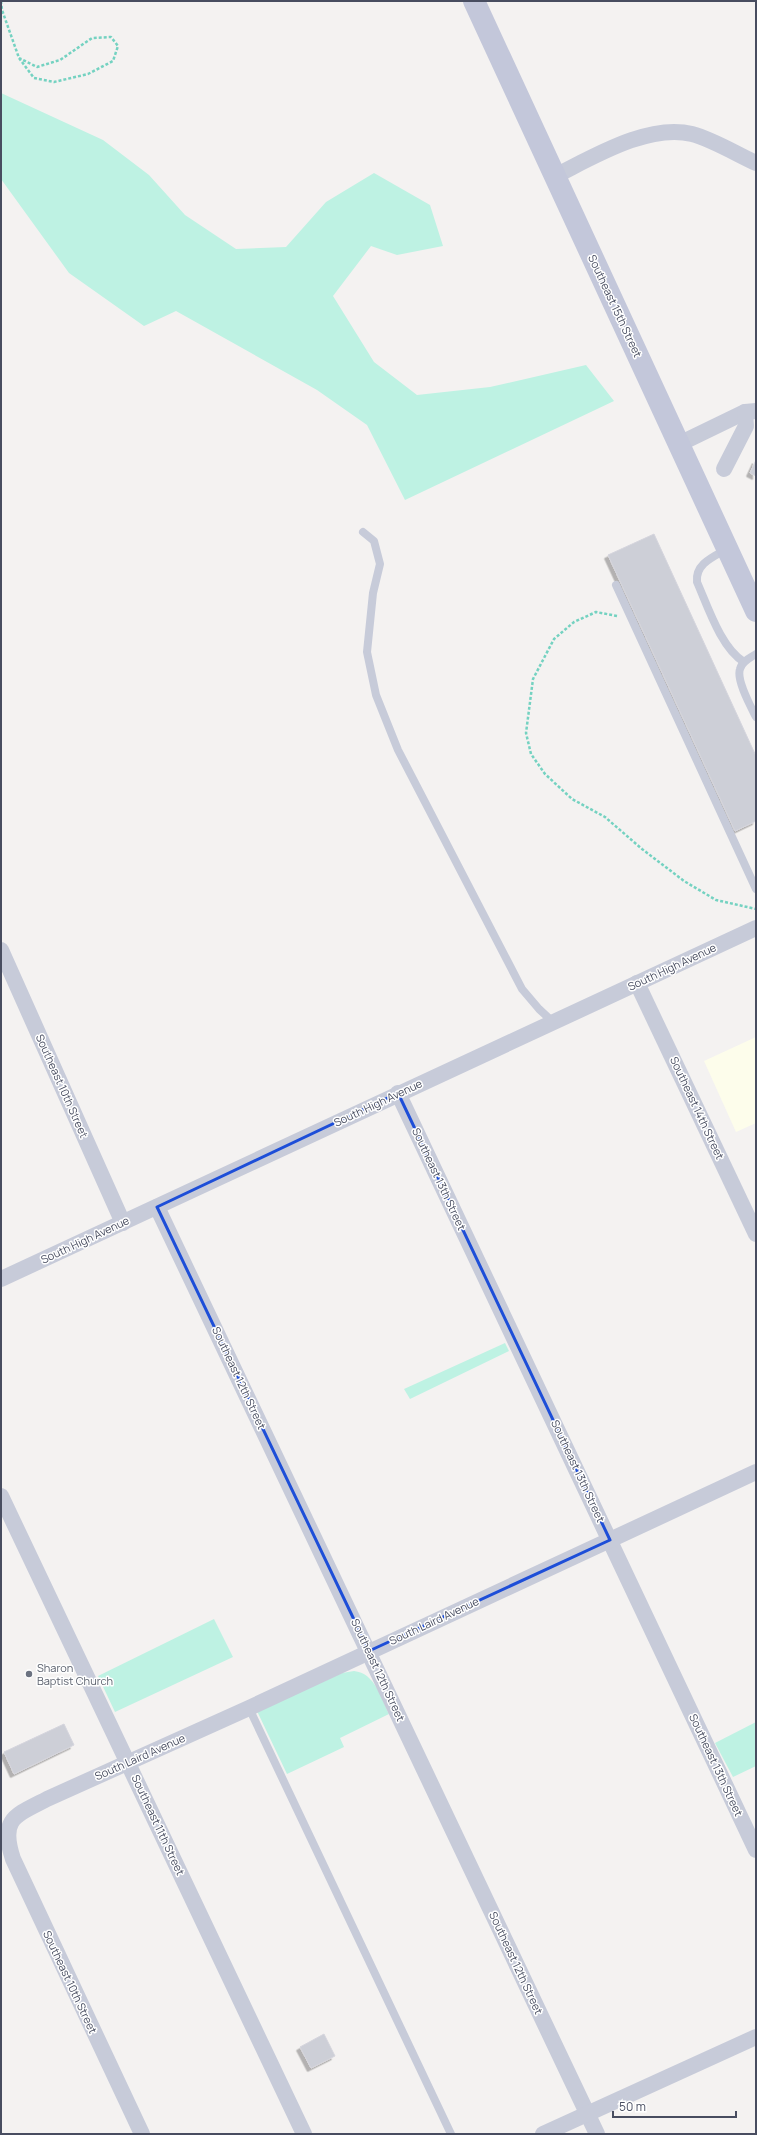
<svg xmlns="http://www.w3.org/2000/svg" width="757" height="2135" font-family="Manrope,sans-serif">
  <defs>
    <filter id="shadow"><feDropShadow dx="-3.5" dy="3.5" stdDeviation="0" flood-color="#0004"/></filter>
  </defs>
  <rect width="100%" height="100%" fill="#f4f2f1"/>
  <polygon fill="#fdfdeb" points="756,1037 756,1123 736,1132 704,1061"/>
  <g fill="#bef2e3">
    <polygon points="1,93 103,140 149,175 185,215 236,249 286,247 326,202 374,173 430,205 443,246 397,255 371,246 333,296 374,362 417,395 490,387 586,365 614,401 405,500 367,425 317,390 176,311 144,326 69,273 1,179"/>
    <polygon points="505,1343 509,1351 410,1399 404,1389"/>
    <polygon points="214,1619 233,1657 115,1712 98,1676"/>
    <path d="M354,1671C375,1673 381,1698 389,1714L340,1738L344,1747L287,1774L257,1711L342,1673Z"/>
    <polygon points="756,1722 756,1766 733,1777 715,1743"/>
  </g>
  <g fill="#cdcfd7" stroke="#d5d5dd" filter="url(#shadow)">
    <polygon points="756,460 756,476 750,473"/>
    <polygon points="654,534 756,756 756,821 735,831 608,555"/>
    <polygon points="64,1724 74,1745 14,1774 4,1752"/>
    <polygon points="324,2034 335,2056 311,2068 300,2047"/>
  </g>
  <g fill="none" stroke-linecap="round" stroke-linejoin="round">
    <g stroke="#74d2c1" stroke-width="2.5" stroke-dasharray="3 2" stroke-linecap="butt">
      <polyline points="1,1 2,10 19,58 34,78 54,82 88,74 113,61 118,46 111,37 92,38 60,60 37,67 19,58"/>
      <polyline points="617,616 596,612 574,622 554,639 533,679 526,733 531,754 545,774 572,799 605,817 642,849 684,881 716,900 756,909"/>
    </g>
    <g stroke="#c7cbd9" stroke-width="8">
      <polyline points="363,532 374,541 380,564 373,593 367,652 376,695 398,750 522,989 539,1009 553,1022"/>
      <path d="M727,549C713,557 695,564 697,582C708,607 721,648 744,662"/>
      <polyline points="616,585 756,889"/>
      <path d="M756,654C750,658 742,661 740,669C736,680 751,707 756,717"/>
      <polyline points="249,1708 451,2134"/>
    </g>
    <g stroke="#c7cbd9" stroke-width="16">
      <path d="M555,176C593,157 649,123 692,134C714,140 736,154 756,163"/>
      <polyline points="679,444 745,412 756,411"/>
      <polyline points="724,469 746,426 745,412"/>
      <polyline points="1,950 123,1223"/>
      <polyline points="637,983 756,1234"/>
      <polyline points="398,1093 756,1850"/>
      <polyline points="157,1207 597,2134"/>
      <polyline points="1,1279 756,928"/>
      <polyline points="1,1496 304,2134"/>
      <path d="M142,2134L13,1859C0,1819 14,1816 47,1799L249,1708L756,1472"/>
      <polyline points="543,2134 756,2037"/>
    </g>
    <polyline stroke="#c3c7da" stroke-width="22" points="474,1 756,611"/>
  </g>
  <path fill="none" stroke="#1d4ed8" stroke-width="3" stroke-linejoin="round" d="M398,1093L610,1540L369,1651L157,1207Z"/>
  <circle fill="#6b7280" stroke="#fff" stroke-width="1.5" cx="29" cy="1674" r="4"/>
  <g text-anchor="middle" stroke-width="3" stroke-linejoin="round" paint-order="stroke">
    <g font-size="11" fill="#484d60" stroke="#fff">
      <text transform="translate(615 306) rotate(65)" y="4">Southeast 15th Street</text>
      <text transform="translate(672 967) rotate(-25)" y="4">South High Avenue</text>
      <text transform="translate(62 1086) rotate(66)" y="4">Southeast 10th Street</text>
      <text transform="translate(378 1103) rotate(-25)" y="4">South High Avenue</text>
      <text transform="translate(697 1108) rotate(65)" y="4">Southeast 14th Street</text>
      <text transform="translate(439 1179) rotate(65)" y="4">Southeast 13th Street</text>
      <text transform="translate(85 1240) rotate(-25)" y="4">South High Avenue</text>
      <text transform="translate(239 1378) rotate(65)" y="4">Southeast 12th Street</text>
      <text transform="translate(578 1471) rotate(65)" y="4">Southeast 13th Street</text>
      <text transform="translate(434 1621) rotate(-25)" y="4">South Laird Avenue</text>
      <text transform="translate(378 1670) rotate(65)" y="4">Southeast 12th Street</text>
      <text transform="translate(140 1757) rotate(-24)" y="4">South Laird Avenue</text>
      <text transform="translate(716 1765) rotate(65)" y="4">Southeast 13th Street</text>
      <text transform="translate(158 1825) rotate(65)" y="4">Southeast 11th Street</text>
      <text transform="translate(516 1963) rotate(65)" y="4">Southeast 12th Street</text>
      <text transform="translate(70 1982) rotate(65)" y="4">Southeast 10th Street</text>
    </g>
    <g font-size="11" fill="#5b616d" stroke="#fff" text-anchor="start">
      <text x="37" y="1672">Sharon<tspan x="37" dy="13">Baptist Church</tspan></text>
    </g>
  </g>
  <rect width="757" height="2135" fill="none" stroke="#484d60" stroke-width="4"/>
  <path d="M613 2111v6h123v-6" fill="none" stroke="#484d60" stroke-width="2"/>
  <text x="619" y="2111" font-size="12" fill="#484d60" stroke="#ffffff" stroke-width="3" paint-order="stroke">50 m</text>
</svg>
